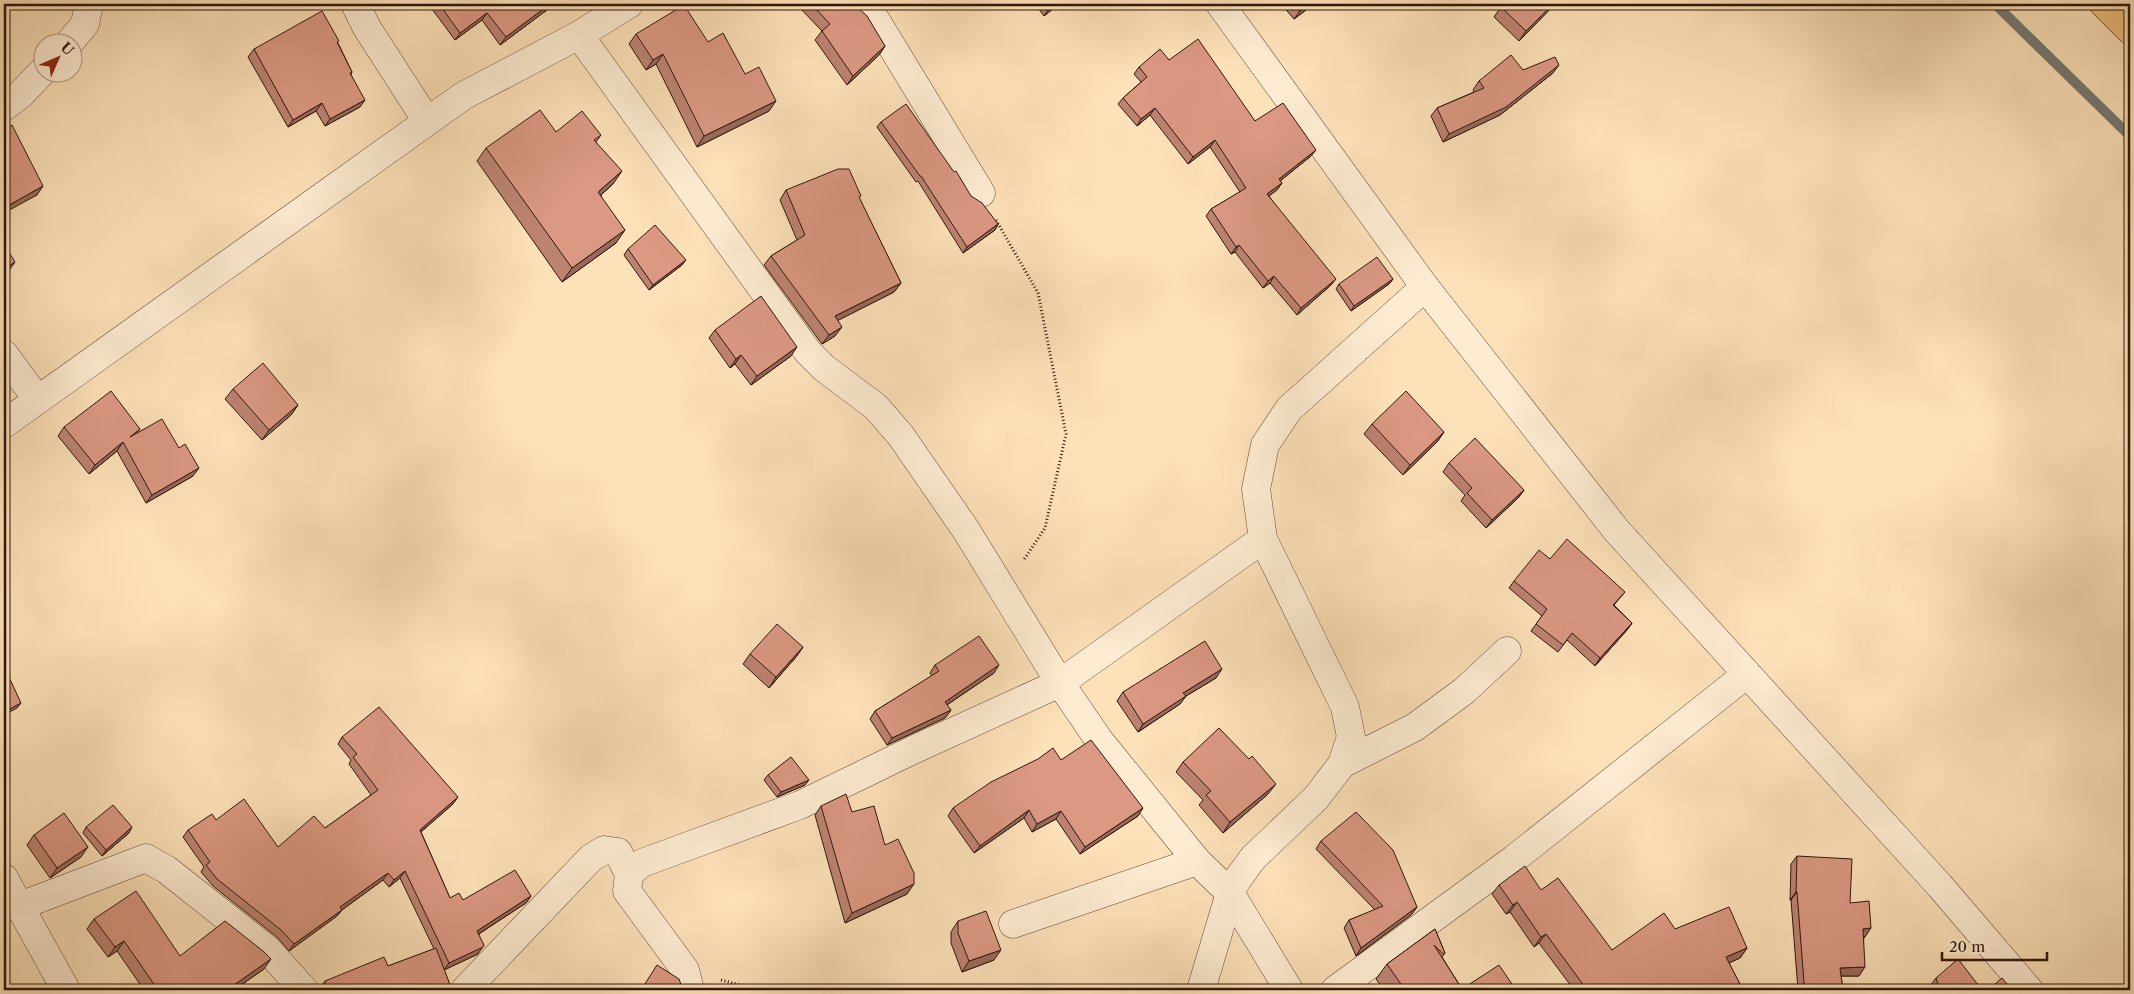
<svg xmlns="http://www.w3.org/2000/svg" width="2134" height="994" font-family="'Libre Caslon Text',serif">
  <rect width="100%" height="100%" fill="#fde1b9"/>
  <filter id="stains"><feTurbulence type="fractalNoise" baseFrequency=".004" numOctaves="4"/><feColorMatrix values="0 0 0 0 .2 0 0 0 0 .09 0 0 0 0 .02 0 0 0 .5 -.17"/></filter>
  <radialGradient id="worn" r=".72"><stop offset=".6" stop-color="#630" stop-opacity="0"/><stop offset="1" stop-color="#630" stop-opacity=".3"/></radialGradient>
  <g fill="none" stroke-linecap="round" stroke-linejoin="round">
    <polyline stroke="#757974" stroke-width="10" points="1995,4 2130,136"/>
    <defs>
      <g id="street">
        <polyline points="355,4 367,28 427,121"/>
        <polyline points="866,4 981,193"/>
        <polyline points="1220,4 1425,287 1617,531 1940,886 2029,990"/>
        <polyline points="579,35 808,352 824,368 876,407 901,436 966,530 1060,683 1099,740 1197,861 1230,893 1289,990"/>
        <polyline points="70,42 85,24 89,4"/>
        <polyline points="4,107 20,95 42,72"/>
        <polyline points="4,354 37,399"/>
        <polyline points="4,424 463,96 579,35 629,4"/>
        <polyline points="1342,764 1415,727 1464,691 1507,651"/>
        <polyline points="4,878 66,990"/>
        <polyline points="20,906 146,858 167,870 267,949 304,990"/>
        <polyline points="1013,924 1197,861"/>
        <polyline points="465,990 591,858 604,850 618,852 629,874"/>
        <polyline points="690,990 685,970 627,891 629,874 642,863 800,805 913,750 1060,683 1263,539"/>
        <polyline points="1201,990 1230,893 1237,880 1253,858 1316,798 1342,764 1351,737 1345,707 1263,539 1256,489 1265,445 1289,409 1425,287"/>
        <polyline points="1335,990 1514,859 1747,674"/>
      </g>
      <polyline id="highway" points="2104,4 2130,30"/>
    </defs>
    <use href="#street" stroke="#624a36" stroke-width="29"/>
    <use href="#highway" stroke="#2f170b" stroke-width="29"/>
    <g stroke="#2f170b" stroke-width="3" stroke-dasharray="1 2.5" stroke-linecap="butt">
      <polyline points="996,220 1038,293 1066,434 1045,528 1023,561"/>
      <polyline points="721,980 759,990"/>
    </g>
    <use href="#street" stroke="#feecd2" stroke-width="28"/>
    <use href="#highway" stroke="#eec07c" stroke-width="28"/>
  </g>
  <g fill="#bc8371" stroke="#2f170b">
    <polygon points="432,4 555,4 500,45 482,20 455,40 432,9 434,6"/>
    <polygon points="798,4 854,4 885,46 879,55 847,85 815,40 822,31 797,5"/>
    <polygon points="1035,4 1059,4 1044,16"/>
    <polygon points="1281,4 1314,4 1294,19"/>
    <polygon points="1555,4 1519,41 1494,17 1501,7"/>
    <polygon points="636,34 708,42 745,74 769,111 697,147 656,64 646,70 629,44"/>
    <polygon points="338,43 352,72 351,74 360,107 325,126 316,111 288,127 248,57 254,49"/>
    <polygon points="1169,60 1255,121 1311,156 1280,181 1282,183 1277,190 1269,196 1331,285 1297,315 1270,283 1263,288 1235,252 1231,254 1206,216 1211,209 1240,192 1210,147 1188,164 1150,115 1137,126 1118,104 1123,98 1141,82 1134,74 1139,67"/>
    <polygon points="1523,70 1553,73 1500,115 1443,142 1431,116 1437,108 1474,92 1473,90 1479,81"/>
    <polygon points="881,122 971,196 998,224 995,230 963,253 918,181 916,182 877,127"/>
    <polygon points="556,132 601,135 596,142 613,184 601,195 616,243 562,282 477,161 486,148"/>
    <polygon points="786,190 859,198 901,283 894,292 838,320 835,336 822,344 764,265 771,256 797,240 780,200"/>
    <polygon points="628,249 682,265 649,290 624,255"/>
    <polygon points="1393,279 1389,284 1351,311 1336,289 1339,284"/>
    <polygon points="715,330 791,356 751,385 735,364 730,368 709,338"/>
    <polygon points="233,389 298,405 291,415 262,440 225,399"/>
    <polygon points="1372,424 1444,432 1437,442 1403,475 1364,434"/>
    <polygon points="64,427 140,429 137,433 193,476 146,503 117,451 89,474 58,436"/>
    <polygon points="1449,463 1524,490 1518,498 1486,528 1461,501 1465,495 1443,472"/>
    <polygon points="1550,559 1625,592 1614,605 1632,623 1627,630 1595,666 1567,640 1558,652 1531,631 1542,616 1509,588 1514,581"/>
    <polygon points="803,647 796,657 769,688 743,664 750,654"/>
    <polygon points="935,665 994,673 947,705 951,710 945,718 887,745 870,719 875,711 932,676 930,673"/>
    <polygon points="1216,678 1186,696 1180,704 1138,732 1117,701 1123,692"/>
    <polygon points="342,737 453,804 421,832 450,898 463,900 531,896 526,903 479,934 478,954 444,970 452,990 319,990 325,981 388,966 434,949 400,878 389,887 383,880 342,910 337,916 289,951 277,937 213,886 201,872 204,867 183,837 188,830 216,820 278,847 325,828 371,795 349,764 351,760 338,744"/>
    <polygon points="1061,760 1138,816 1080,854 1056,819 1032,832 1024,818 974,853 948,816 953,808"/>
    <polygon points="1183,762 1268,794 1223,833 1199,805 1203,800 1176,772"/>
    <polygon points="768,775 805,785 777,797 764,780"/>
    <polygon points="821,806 852,812 885,845 907,894 845,923 815,815"/>
    <polygon points="86,827 129,833 102,856 83,833"/>
    <polygon points="34,835 81,857 50,878 27,845"/>
    <polygon points="1321,841 1417,907 1411,915 1356,956 1344,928 1349,920 1375,910 1316,849"/>
    <polygon points="1797,856 1850,903 1865,937 1864,937 1859,976 1841,976 1843,990 1798,990 1791,900 1790,900 1791,864"/>
    <polygon points="1499,885 1541,890 1612,950 1675,929 1747,948 1740,958 1729,963 1743,990 1574,990 1539,943 1534,947 1510,912 1506,914 1492,894"/>
    <polygon points="94,919 180,956 264,969 234,990 144,990 117,951 108,957 87,929"/>
    <polygon points="958,921 994,960 962,972 951,943 951,932"/>
    <polygon points="1435,929 1445,953 1442,957 1462,989 1516,990 1384,990 1376,979 1387,964"/>
    <polygon points="1936,978 1982,990 1931,990 1930,986"/>
  </g>
  <g fill="#996a5c" stroke="#2f170b">
    <polygon points="550,4 555,4 500,45 506,37"/>
    <polygon points="1054,4 1059,4 1044,16 1050,7"/>
    <polygon points="1309,4 1314,4 1294,19 1300,11"/>
    <polygon points="1553,4 1555,4 1519,41 1526,31"/>
    <polygon points="487,13 482,20 455,40 460,33"/>
    <polygon points="885,46 879,55 847,85 853,76"/>
    <polygon points="663,54 656,64 646,70 653,60"/>
    <polygon points="1559,65 1553,73 1500,115 1443,142 1449,134"/>
    <polygon points="365,100 360,107 325,126 330,119"/>
    <polygon points="776,101 769,111 697,147 704,136"/>
    <polygon points="322,103 316,111 288,127 293,120"/>
    <polygon points="1155,108 1150,115 1137,126 1141,119"/>
    <polygon points="1215,140 1210,147 1188,164 1193,157"/>
    <polygon points="1316,150 1311,156 1274,186 1279,179"/>
    <polygon points="622,171 613,184 589,205 598,192"/>
    <polygon points="1282,183 1277,190 1262,201 1267,194"/>
    <polygon points="43,186 37,195 4,213 4,208"/>
    <polygon points="998,224 995,230 963,253 967,247"/>
    <polygon points="625,230 616,243 562,282 572,268"/>
    <polygon points="1239,245 1235,252 1231,254 1236,247"/>
    <polygon points="686,260 682,265 649,290 653,285"/>
    <polygon points="15,262 8,272 4,275 4,269"/>
    <polygon points="1274,276 1270,283 1263,288 1268,281"/>
    <polygon points="1336,279 1331,285 1297,315 1301,308"/>
    <polygon points="1393,279 1389,284 1351,311 1354,306"/>
    <polygon points="901,283 894,292 829,325 835,316"/>
    <polygon points="842,327 835,336 822,344 829,335"/>
    <polygon points="797,347 791,356 751,385 757,376"/>
    <polygon points="741,355 735,364 730,368 736,359"/>
    <polygon points="298,405 291,415 262,440 269,430"/>
    <polygon points="1444,432 1437,442 1403,475 1410,465"/>
    <polygon points="123,442 117,451 89,474 95,465"/>
    <polygon points="199,468 193,476 146,503 152,495"/>
    <polygon points="1524,490 1518,498 1486,528 1492,520"/>
    <polygon points="1632,623 1627,630 1595,666 1600,658"/>
    <polygon points="803,647 796,657 769,688 776,677"/>
    <polygon points="999,665 994,673 939,710 945,702"/>
    <polygon points="1222,669 1216,678 1186,696 1180,704 1138,732 1143,724 1183,693"/>
    <polygon points="21,703 17,708 4,715 4,712"/>
    <polygon points="951,710 945,718 887,745 892,738"/>
    <polygon points="809,780 805,785 777,797 781,792"/>
    <polygon points="1276,784 1268,794 1223,833 1230,822"/>
    <polygon points="458,797 453,804 416,836 420,830"/>
    <polygon points="1143,808 1138,816 1080,854 1085,847"/>
    <polygon points="1029,810 1024,818 974,853 980,846"/>
    <polygon points="1061,811 1056,819 1032,832 1037,824"/>
    <polygon points="132,827 129,833 102,856 106,850"/>
    <polygon points="88,847 81,857 50,878 57,868"/>
    <polygon points="405,871 400,878 389,887 394,880"/>
    <polygon points="388,873 383,880 336,914 340,907"/>
    <polygon points="914,884 907,894 845,923 852,913"/>
    <polygon points="1796,892 1797,892 1791,900 1790,900"/>
    <polygon points="531,896 526,903 472,938 477,931"/>
    <polygon points="1517,902 1510,912 1506,914 1513,905"/>
    <polygon points="1417,907 1411,915 1356,956 1361,948"/>
    <polygon points="342,910 337,916 289,951 294,944"/>
    <polygon points="1871,928 1865,937 1858,937 1863,929"/>
    <polygon points="1546,934 1539,943 1534,947 1541,937"/>
    <polygon points="124,941 117,951 108,957 115,947"/>
    <polygon points="484,945 478,954 444,970 449,963"/>
    <polygon points="1747,948 1740,958 1720,967 1726,957"/>
    <polygon points="1001,950 994,960 962,972 969,961"/>
    <polygon points="271,959 264,969 234,990 227,990"/>
    <polygon points="1865,967 1859,976 1834,976 1840,968"/>
  </g>
  <g fill="#db9883" stroke="#2f170b">
    <polygon points="439,4 550,4 506,37 487,13 460,33"/>
    <polygon points="811,4 854,4 867,16 885,46 853,76 822,31 830,24"/>
    <polygon points="1048,4 1054,4 1050,7"/>
    <polygon points="1294,4 1309,4 1300,11"/>
    <polygon points="1505,4 1553,4 1526,31 1501,7"/>
    <polygon points="684,5 708,42 723,33 745,74 759,67 776,101 704,136 663,54 653,60 636,34"/>
    <polygon points="322,11 339,41 337,42 352,72 350,73 365,100 330,119 322,103 293,120 254,49"/>
    <polygon points="1198,39 1255,121 1283,103 1316,150 1279,179 1282,183 1267,194 1336,279 1301,308 1274,276 1268,281 1239,245 1236,247 1211,209 1246,188 1215,140 1193,157 1155,108 1141,119 1123,98 1147,77 1139,67 1160,49 1169,60"/>
    <polygon points="1511,55 1523,70 1555,57 1559,65 1506,107 1449,134 1437,108 1484,88 1479,81"/>
    <polygon points="906,104 954,172 956,171 971,196 982,203 998,224 967,247 921,176 920,176 881,122"/>
    <polygon points="540,110 556,132 582,111 601,135 594,140 622,171 598,192 625,230 572,268 486,148"/>
    <polygon points="12,125 43,186 4,208 4,130"/>
    <polygon points="838,169 849,169 861,196 859,197 901,283 835,316 842,327 829,335 771,256 805,235 786,190"/>
    <polygon points="655,225 686,260 653,285 628,249"/>
    <polygon points="4,244 15,262 4,269"/>
    <polygon points="1377,257 1393,279 1354,306 1339,284"/>
    <polygon points="761,296 797,347 757,376 741,355 736,359 715,330"/>
    <polygon points="263,363 298,405 269,430 233,389"/>
    <polygon points="111,391 140,429 130,437 162,419 179,448 185,444 199,468 152,495 123,442 95,465 64,427"/>
    <polygon points="1406,391 1444,432 1410,465 1372,424"/>
    <polygon points="1475,438 1524,490 1492,520 1467,493 1472,488 1449,463"/>
    <polygon points="1567,539 1625,592 1613,605 1632,623 1600,658 1572,633 1563,645 1536,624 1547,609 1514,581 1539,550 1550,559"/>
    <polygon points="777,624 803,647 776,677 750,654"/>
    <polygon points="979,636 999,665 945,702 951,710 892,738 875,711 939,671 935,665"/>
    <polygon points="1205,641 1222,669 1183,693 1186,696 1143,724 1123,692"/>
    <polygon points="8,675 21,703 4,712 4,677"/>
    <polygon points="379,707 458,797 420,830 450,898 459,893 463,900 515,870 531,896 477,931 484,945 483,947 449,963 405,871 394,880 388,873 340,907 342,910 294,944 281,930 217,879 206,865 210,862 188,830 212,814 216,820 244,799 278,847 314,816 325,828 378,790 353,757 357,754 342,737"/>
    <polygon points="1219,728 1249,759 1252,756 1276,784 1230,822 1206,795 1211,791 1183,762"/>
    <polygon points="1091,740 1143,808 1085,847 1061,811 1037,824 1029,810 980,846 953,808 991,782 1038,759 1053,748 1061,760"/>
    <polygon points="791,757 809,780 781,792 768,775"/>
    <polygon points="846,794 852,812 874,806 885,845 898,839 914,873 914,884 852,913 821,806"/>
    <polygon points="113,805 132,827 106,850 86,827"/>
    <polygon points="1356,812 1393,850 1417,907 1361,948 1349,920 1383,906 1321,841"/>
    <polygon points="64,813 88,847 57,868 34,835"/>
    <polygon points="1797,856 1852,859 1850,903 1869,901 1871,928 1863,929 1865,967 1840,968 1843,990 1806,990 1804,983 1797,892 1796,892"/>
    <polygon points="1525,866 1541,890 1558,878 1612,950 1664,913 1675,929 1729,907 1747,948 1726,957 1743,990 1587,990 1546,934 1541,937 1517,902 1513,905 1499,885"/>
    <polygon points="136,891 180,956 225,921 263,951 271,959 227,990 158,990 124,941 115,947 94,919"/>
    <polygon points="986,911 1001,950 969,961 958,933 958,921"/>
    <polygon points="1435,929 1445,953 1443,954 1434,945 1462,989 1499,965 1516,990 1405,990 1387,964"/>
    <polygon points="436,948 452,990 322,990 325,987 325,981 384,957 388,966"/>
    <polygon points="1958,959 1982,990 1940,990 1936,978"/>
    <polygon points="657,965 679,979 682,987 680,990 641,990"/>
    <polygon points="2002,978 2012,990 1988,990"/>
  </g>
  <rect width="2134" height="994" fill="none" stroke="#fde1b9" stroke-width="20"/>
  <rect x="5" y="5" width="2124" height="984" fill="none" stroke="#2f170b" stroke-width="2.5"/>
  <rect x="10" y="10" width="2114" height="974" fill="none" stroke="#2f170b"/>
  <g transform="translate(58 58) rotate(45)"><circle r="24" fill="#feecd2" stroke="#ab9782"/>
  <path d="M0-4L9 19L0 12L-9 19Z" fill="#8f2418"/>
  <text y="-8" font-size="14" font-weight="bold" text-anchor="middle" fill="#2f170b">U</text>
  </g>
  <path d="M1942 952v8h105v-8" fill="none" stroke="#2f170b" stroke-width="2.5"/>
  <text x="1949" y="952" font-size="15" fill="#2f170b" stroke="#feecd2" stroke-width="4" paint-order="stroke">20 m</text>
  <rect width="100%" height="100%" filter="url(#stains)"/>
  <rect width="100%" height="100%" fill="url(#worn)"/>
</svg>
